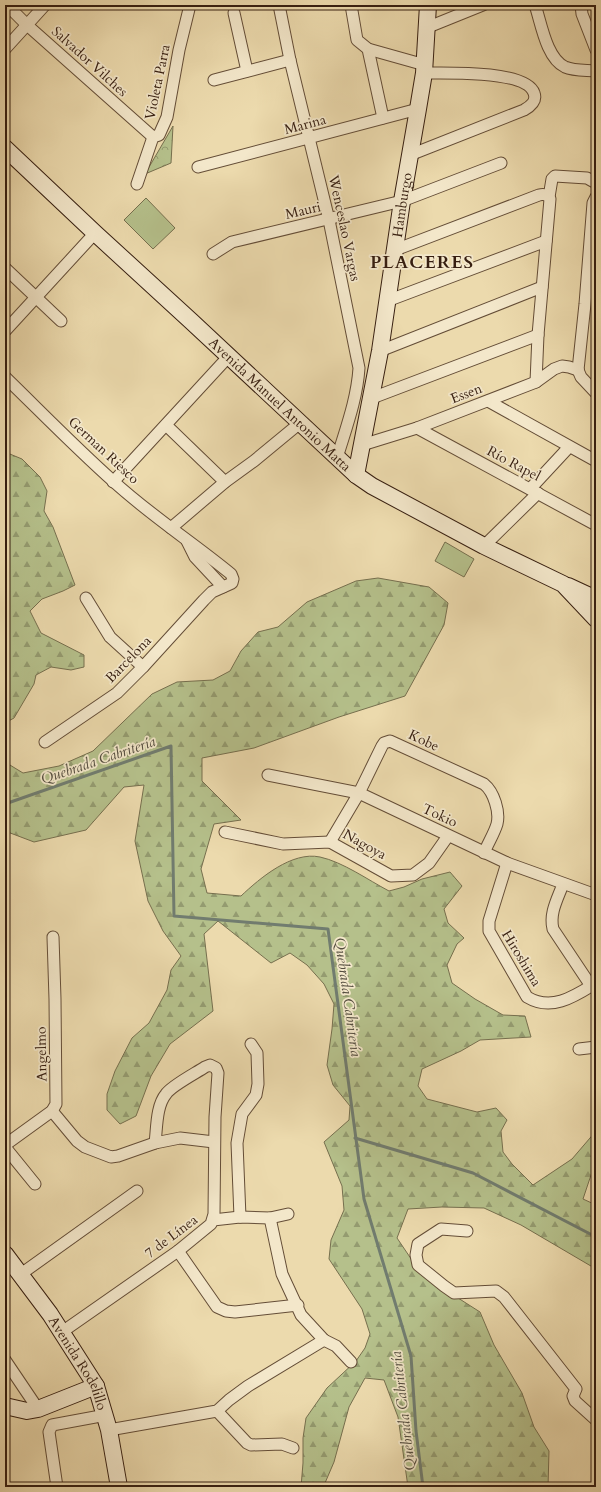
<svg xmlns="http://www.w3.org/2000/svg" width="601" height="1492" font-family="Cardo,serif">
  <defs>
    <pattern id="forest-firs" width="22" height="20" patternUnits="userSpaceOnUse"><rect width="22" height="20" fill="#b5c08b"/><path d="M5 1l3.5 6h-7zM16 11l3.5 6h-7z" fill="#949b70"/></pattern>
    <pattern id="park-crowns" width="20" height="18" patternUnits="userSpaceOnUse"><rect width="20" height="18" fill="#b5c08b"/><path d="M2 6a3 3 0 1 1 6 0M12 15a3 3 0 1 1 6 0" fill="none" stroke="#949b70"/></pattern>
  </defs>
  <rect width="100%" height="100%" fill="#ecdaad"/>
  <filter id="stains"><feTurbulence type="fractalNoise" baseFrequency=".005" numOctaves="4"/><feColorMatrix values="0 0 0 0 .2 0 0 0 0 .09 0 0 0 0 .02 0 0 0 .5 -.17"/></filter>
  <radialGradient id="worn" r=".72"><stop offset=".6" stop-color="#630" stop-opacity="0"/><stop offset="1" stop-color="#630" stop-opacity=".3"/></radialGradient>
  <g fill="#b5c08b" stroke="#766f4e">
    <polygon points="146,198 175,228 153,249 124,220"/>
    <polygon points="445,542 474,559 464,577 435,561"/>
  </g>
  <g fill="url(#forest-firs)" stroke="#766f4e">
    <polygon points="5,452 22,459 40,477 47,491 44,511 53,527 75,585 63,591 42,599 30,611 41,633 84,655 84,667 71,670 51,667 36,675 34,684 14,718 5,723"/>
    <path d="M378,578L429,587L448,603L444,625L405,696L339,717L254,748L202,758V781L241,820L214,824L201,869L207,893L241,896C260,878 292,851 320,857C343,862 368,880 389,891L404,887L422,879L450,872L462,886L444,909L448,923L464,938L457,944L447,965L452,983L475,999L503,1015L525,1016L531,1037L480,1040L461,1051L422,1069L418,1086L427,1099L477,1112L496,1108L507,1120L501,1131L503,1152L512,1164L533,1185L572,1159L596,1131V1160L583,1199L596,1205V1269L521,1225L484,1208L442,1207L408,1209L397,1238L422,1275L480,1312L494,1345L522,1393L534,1427L549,1451L548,1487H408L398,1417L384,1380L365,1378L349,1407L334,1462L325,1483L327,1487H301L303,1463V1438L306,1418L327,1388L356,1361L365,1348L370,1334L362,1309L329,1259L331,1240L344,1210L342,1186L324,1142L349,1120L350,1106L333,1085L327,1065L332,1029L334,1004L324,984L307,965L290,953L271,963L218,921L204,934L213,1011L170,1044L151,1076L136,1116L120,1124L107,1110V1094L115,1071L132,1038L149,1023L167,990L171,970L181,956L163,931L148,901L135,841L144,785L124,787L86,830L34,842L5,831V762L23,773L59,766L93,751L152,694L177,682L213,680L230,671L241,651L258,632L278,627L307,602L356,581Z"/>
  </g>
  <polygon fill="url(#park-crowns)" stroke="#766f4e" points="173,126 171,163 145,174"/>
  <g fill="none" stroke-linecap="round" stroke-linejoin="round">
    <g stroke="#717c6f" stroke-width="3">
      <polyline points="5,804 171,746 174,916 328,929 364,1199 411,1356 416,1431 423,1487"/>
      <polyline points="355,1138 473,1173 596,1237"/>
    </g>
    <defs>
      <g id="street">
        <polyline points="7,5 27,25 153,137"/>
        <path d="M279,5L290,60L329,220L359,368C357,399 346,428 337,458"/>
        <polyline points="351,5 357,40 368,49 383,118"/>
        <path d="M535,5C541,22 546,58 565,67C574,71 586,70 596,71"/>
        <polyline points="581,5 582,14 596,50"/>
        <polyline points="234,13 247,71"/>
        <polyline points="426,28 483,5"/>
        <polyline points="5,49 45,5"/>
        <polyline points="368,49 425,65"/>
        <polyline points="214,80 290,60"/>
        <path d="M410,155L524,110C531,106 537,101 534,93C526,70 445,73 424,73"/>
        <polyline points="198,167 418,109"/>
        <polyline points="137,184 153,137 159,135 167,117 179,50 190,5"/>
        <polyline points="549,197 552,179 555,176 587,178 596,183"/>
        <path d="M395,250L539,195C543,194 548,194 550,199L538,335L536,382"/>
        <polyline points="213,254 232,242 402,201 501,163"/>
        <polyline points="5,268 61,321"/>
        <polyline points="387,301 546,241"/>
        <polyline points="5,331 95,233"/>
        <polyline points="380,351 542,287"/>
        <polyline points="578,370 585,304 593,203 596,197"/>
        <polyline points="578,370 581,377 596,393"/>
        <path d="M5,377C41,412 76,448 113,481C150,515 192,542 231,574L233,579L232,583L212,592L204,600L143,667L117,693L45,742"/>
        <polyline points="372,398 538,335"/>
        <polyline points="488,401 596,461"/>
        <polyline points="166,425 225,482"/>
        <polyline points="417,428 596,525"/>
        <polyline points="362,445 417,428 536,382 554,369 562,366 569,367 578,370"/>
        <polyline points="113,482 229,356"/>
        <polyline points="530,489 569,447"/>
        <polyline points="171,528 225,482 254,461 300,423"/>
        <polyline points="187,541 195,557 223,587"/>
        <polyline points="484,546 538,493"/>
        <polyline points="86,598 110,637 143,667"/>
        <polyline points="268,775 359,793 507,863 596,895"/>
        <polyline points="225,832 283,844 330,842 391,876 413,875 429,863 448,836"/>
        <path d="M330,842L359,793L382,746L384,743L390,741L484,784C494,792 500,812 497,824C494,834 488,843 484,853"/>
        <path d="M507,863L489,921V931L527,997C552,1012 575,996 596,983"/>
        <path d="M563,884C558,898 549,913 553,929L591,986"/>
        <polyline points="579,1049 596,1047"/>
        <polyline points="52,1111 77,1141 85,1147 111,1157 118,1156 155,1143 180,1138 214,1142"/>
        <polyline points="5,1145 52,1111 56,1104 55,999 53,937"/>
        <polyline points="5,1147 35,1184"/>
        <polyline points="240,1217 237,1143 242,1114 256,1095 258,1084 257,1053 251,1044"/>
        <polyline points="270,1218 282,1274 301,1315 324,1340"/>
        <polyline points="213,1220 240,1217 270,1218 288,1214"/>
        <polyline points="467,1231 441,1229 418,1244 416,1255 418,1265 444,1286 454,1293 496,1291 504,1297 576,1389 573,1396 575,1401 596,1420"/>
        <polyline points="178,1251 217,1307 226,1311 235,1312 298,1305"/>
        <polyline points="21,1274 137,1191"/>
        <path d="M62,1332L178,1251L211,1224L214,1214L215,1117L218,1073L216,1068L210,1065L205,1067C196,1073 171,1086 166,1094C156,1106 157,1128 155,1143"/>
        <polyline points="5,1360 38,1409"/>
        <polyline points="217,1411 247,1443 251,1445 282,1444 293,1448"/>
        <polyline points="109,1430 217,1411 229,1400 248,1386 324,1340 336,1346 351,1362"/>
        <polyline points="57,1487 49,1432 52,1425 106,1415"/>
      </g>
      <g id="secondary">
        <path id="s1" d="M5,148L95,233L191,321L356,475L372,486L484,546L563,584L596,619"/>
        <path id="s2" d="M356,475L380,351L402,201L418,109L424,73L428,5"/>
        <polyline points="568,586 596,599"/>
        <path id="s3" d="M5,1254L50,1314L96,1386L109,1430L119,1487"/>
        <polyline points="5,1406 27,1411 38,1409 96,1386"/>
      </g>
    </defs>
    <use href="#street" stroke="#644d37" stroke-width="13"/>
    <use href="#secondary" stroke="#361e10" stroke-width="18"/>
    <use href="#street" stroke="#f3e7ca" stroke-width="11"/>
    <use href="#secondary" stroke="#f3e7ca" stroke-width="16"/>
  </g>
  <g text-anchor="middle" stroke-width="3.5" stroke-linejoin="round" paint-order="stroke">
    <g font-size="14" fill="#361e10" stroke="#f3e7ca">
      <text transform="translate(90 61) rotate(42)" y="5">Salvador Vilches</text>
      <text transform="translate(157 82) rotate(-78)" y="5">Violeta Parra</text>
      <text transform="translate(305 124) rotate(-15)" y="5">Marina</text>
      <text dy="5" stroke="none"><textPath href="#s2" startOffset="274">Hamburgo</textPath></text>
      <text transform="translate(303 210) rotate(-13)" y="5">Mauri</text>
      <text transform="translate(345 228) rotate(78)" y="5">Wenceslao Vargas</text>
      <text transform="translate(466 393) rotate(-21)" y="5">Essen</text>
      <text dy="5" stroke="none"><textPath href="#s1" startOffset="376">Avenida Manuel Antonio Matta</textPath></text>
      <text transform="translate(104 450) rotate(43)" y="5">German Riesco</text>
      <text transform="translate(514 463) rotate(28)" y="5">Río Rapel</text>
      <text transform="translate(128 659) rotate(-46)" y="5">Barcelona</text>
      <text transform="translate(424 740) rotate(25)" y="5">Kobe</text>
      <text transform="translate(440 815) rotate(25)" y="5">Tokio</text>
      <text transform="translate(365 844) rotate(29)" y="5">Nagoya</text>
      <text transform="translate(522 958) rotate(59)" y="5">Hiroshima</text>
      <text transform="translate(41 1054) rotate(-91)" y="5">Angelmo</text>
      <text transform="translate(171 1236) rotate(-37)" y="5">7 de Línea</text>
      <text dy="5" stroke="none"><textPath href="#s3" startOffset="132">Avenida Rodelillo</textPath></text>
    </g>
    <g font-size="15" font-style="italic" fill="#544d3f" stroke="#f3e7ca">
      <text transform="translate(98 760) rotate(-19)" y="5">Quebrada Cabritería</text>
      <text transform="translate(348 997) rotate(82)" y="5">Quebrada Cabritería</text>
      <text transform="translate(403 1411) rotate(-97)" y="5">Quebrada Cabritería</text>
    </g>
    <g font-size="18" font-weight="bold" letter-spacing="1" fill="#361e10" stroke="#f3e7ca">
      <text x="422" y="268">PLACERES</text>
    </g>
  </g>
  <rect width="601" height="1492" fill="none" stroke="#ecdaad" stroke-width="20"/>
  <rect x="6" y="6" width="589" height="1480" fill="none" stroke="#361e10" stroke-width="2"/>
  <rect x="10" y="10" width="581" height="1472" fill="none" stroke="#361e10"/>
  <rect width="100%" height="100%" filter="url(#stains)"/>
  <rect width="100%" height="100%" fill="url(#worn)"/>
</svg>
